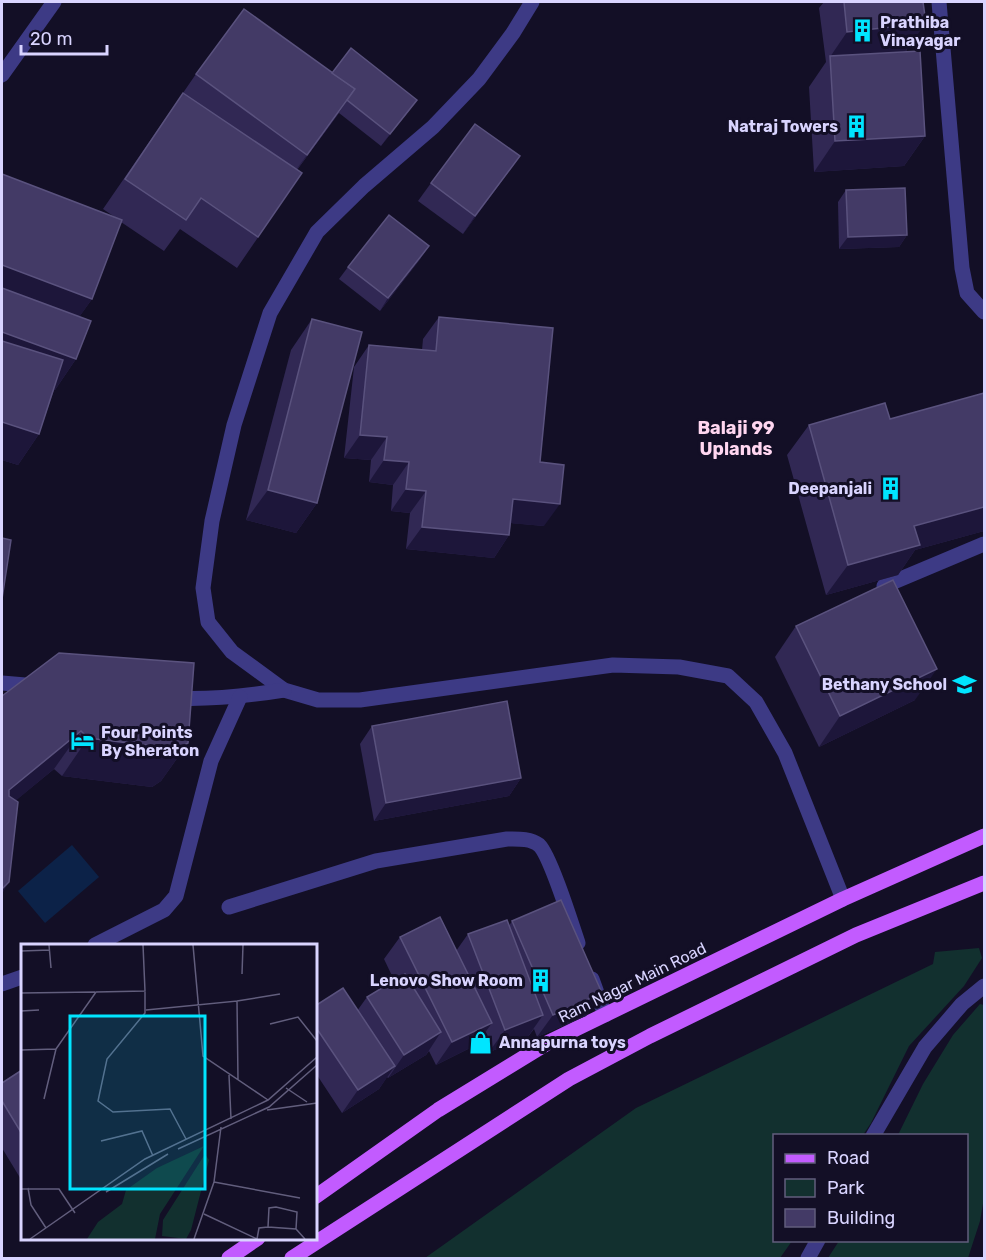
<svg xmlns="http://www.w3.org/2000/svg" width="986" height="1260" font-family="Rubik,sans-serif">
  <rect width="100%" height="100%" fill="#130f26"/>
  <g fill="#12302f">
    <polygon points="979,948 982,958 964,986 909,1046 871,1123 863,1135 774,1136 774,1240 792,1241 780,1258 425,1258 636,1108 933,964 935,952"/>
    <polygon points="980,1004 984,1005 984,1198 980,1221 968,1258 828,1258 839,1241 966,1240 966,1136 898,1135 923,1084 953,1035"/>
  </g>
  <polygon fill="#0c2248" points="72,845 99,877 45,923 18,891"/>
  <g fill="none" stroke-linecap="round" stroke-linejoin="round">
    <g stroke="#3d3a85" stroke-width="15">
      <polyline points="532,2 513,33 479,79 433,127 364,186 317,232 270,313 234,425 212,521 203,588 208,622 232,652 284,690 318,700 360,700 613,665 679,667 728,676 756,702 785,753 843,899"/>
      <polyline points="939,2 962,268 967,293 984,312"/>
      <polyline points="2,75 54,2"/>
      <polyline points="884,586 984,544"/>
      <polyline points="2,683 37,686"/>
      <path d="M172,698C210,700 247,696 284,690"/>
      <path d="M229,907L376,861L507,839C517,839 530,838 539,845C550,855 572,925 578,943"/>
      <polyline points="95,945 164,910 176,896 211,761 240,697"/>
      <polyline points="592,979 605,1015"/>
      <polyline points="2,984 22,977"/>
      <polyline points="873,1136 925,1047 962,1004 984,986"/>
      <polyline points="808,1258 818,1240"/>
    </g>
    <g stroke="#c25bff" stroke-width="15">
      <polyline points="315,1197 438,1110 549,1042 843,899 984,836"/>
      <polyline points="229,1258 258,1238"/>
      <polyline points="292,1258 569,1079 650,1036 856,935 984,883"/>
    </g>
  </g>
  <g fill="#312854">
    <polygon points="824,2 923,2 906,52 925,136 904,166 814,172 809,87 826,62 819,8"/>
    <polygon points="332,73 408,112 381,146 339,113 297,170 302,173 237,268 180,229 164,251 121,222 92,299 79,317 76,359 55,390 54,390 39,434 18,465 2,460 2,174 116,218 103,209 196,74"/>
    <polygon points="520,156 463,234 418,201 431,183"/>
    <polygon points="846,190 907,235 899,247 839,249 838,202"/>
    <polygon points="421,258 380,311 339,279 348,267"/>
    <polygon points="439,317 540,462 544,526 511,523 509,535 494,558 406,549 410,513 391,511 393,485 369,482 371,460 344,458 354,367 369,345 422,350 423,339"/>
    <polygon points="312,319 317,503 296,533 246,520 291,350"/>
    <polygon points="984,393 984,531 915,550 898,575 826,595 787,455 809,425 890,419"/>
    <polygon points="796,626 915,700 819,747 775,657"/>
    <polygon points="2,696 188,743 161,781 152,787 62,776 54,769 16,800"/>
    <polygon points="372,726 521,778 509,796 374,821 360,744"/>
    <polygon points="512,921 602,993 586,1016 537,1037 534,1029 527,1038 489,1052 483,1036 476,1045 436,1065 429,1051 426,1055 388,1078 387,1077 379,1089 342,1113 315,1072 315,1006 357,1011 367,997 394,980 384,959 400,937 456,951 468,934 509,926"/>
    <polygon points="22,1070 22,1181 2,1148 2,1083"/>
  </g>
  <g fill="#1d163a">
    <polygon points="926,23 904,53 830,57 847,32"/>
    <polygon points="355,89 334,120 285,185 307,155"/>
    <polygon points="417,100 408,112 381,146 390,134"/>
    <polygon points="925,136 904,166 814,172 835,141"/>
    <polygon points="520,156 507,174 463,234 475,216"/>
    <polygon points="907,235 899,247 839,249 848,237"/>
    <polygon points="429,246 421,258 380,311 388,298"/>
    <polygon points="2,265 92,299 70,330 2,303"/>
    <polygon points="2,332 76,359 55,390 2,370"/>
    <polygon points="2,422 39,434 18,465 2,460"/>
    <polygon points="360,435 387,437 371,460 344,458"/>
    <polygon points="384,460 409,462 393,485 369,482"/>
    <polygon points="406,489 426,491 410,513 391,511"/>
    <polygon points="268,490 317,503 296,533 246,520"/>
    <polygon points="513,499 560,504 544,526 497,522"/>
    <polygon points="984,507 984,531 915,550 898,575 826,595 848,565 914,526"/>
    <polygon points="422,527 509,535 494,558 406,549"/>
    <polygon points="937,669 915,700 819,747 840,716"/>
    <polygon points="81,731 54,769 2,812 9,790"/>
    <polygon points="88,738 188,743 161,781 152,787 62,776"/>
    <polygon points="521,778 509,796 374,821 386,803"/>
    <polygon points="9,882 2,894 2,889"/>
    <polygon points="602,993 586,1016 537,1037 553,1015"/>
    <polygon points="543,1015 527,1038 489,1052 505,1030"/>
    <polygon points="492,1023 476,1045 436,1065 452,1042"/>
    <polygon points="441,1032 426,1055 388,1078 404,1055"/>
    <polygon points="395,1066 379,1089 342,1113 358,1090"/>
  </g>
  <g fill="#433a66" stroke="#5a527e" stroke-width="1.5">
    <polygon points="844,2 923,2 926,23 847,32"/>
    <polygon points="244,9 355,89 307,155 196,74"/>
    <polygon points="351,48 417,100 390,134 347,100 355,89 332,73"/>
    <polygon points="920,51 925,136 835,141 830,56"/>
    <polygon points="183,93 302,173 258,237 201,198 186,220 125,179"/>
    <polygon points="475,124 520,156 475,216 431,183"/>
    <polygon points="2,174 122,220 92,299 2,265"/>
    <polygon points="905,188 907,235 848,237 846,190"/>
    <polygon points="389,215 429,246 388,298 348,267"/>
    <polygon points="2,288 91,321 76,359 2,332"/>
    <polygon points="439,317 553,328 540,462 564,465 560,504 513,499 509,535 422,527 426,491 406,489 409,462 384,460 387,437 360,435 369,345 436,351"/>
    <polygon points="312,319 362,332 317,503 268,490"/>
    <polygon points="2,341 63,360 39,434 2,422"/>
    <polygon points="984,393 984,507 914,526 920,545 848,565 809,425 885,403 890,419"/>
    <polygon points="2,538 11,540 2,599"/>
    <polygon points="893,580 937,669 840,716 796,626"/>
    <polygon points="59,653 194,663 188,743 178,749 88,738 81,731 9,790 9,796 18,802 9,882 2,889 2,696"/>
    <polygon points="507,701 521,778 386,803 372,726"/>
    <polygon points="561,900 602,993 553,1015 512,921"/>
    <polygon points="440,917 492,1023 452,1042 400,937"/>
    <polygon points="507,920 543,1015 505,1030 468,934"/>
    <polygon points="405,974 441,1032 404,1055 367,997"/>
    <polygon points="343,988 395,1066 358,1090 315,1026 315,1006"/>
    <polygon points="22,1070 22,1134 2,1101 2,1083"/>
  </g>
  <defs>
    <symbol id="building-bare" viewBox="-9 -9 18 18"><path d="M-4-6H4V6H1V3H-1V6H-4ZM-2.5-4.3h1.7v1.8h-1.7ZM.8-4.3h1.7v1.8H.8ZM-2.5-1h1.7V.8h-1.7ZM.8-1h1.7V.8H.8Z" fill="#00e5ff" stroke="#130f26" stroke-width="2.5" paint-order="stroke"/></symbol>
    <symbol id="school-bare" viewBox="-9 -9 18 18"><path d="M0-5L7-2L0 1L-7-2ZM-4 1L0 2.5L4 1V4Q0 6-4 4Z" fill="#00e5ff" stroke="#130f26" stroke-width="2.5" paint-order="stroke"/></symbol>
    <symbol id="hotel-bare" viewBox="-9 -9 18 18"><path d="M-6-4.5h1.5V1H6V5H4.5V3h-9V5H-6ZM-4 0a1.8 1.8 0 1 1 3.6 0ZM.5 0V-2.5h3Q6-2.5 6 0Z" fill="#00e5ff" stroke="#130f26" stroke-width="2.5" paint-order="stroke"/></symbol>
    <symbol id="shop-bare" viewBox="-9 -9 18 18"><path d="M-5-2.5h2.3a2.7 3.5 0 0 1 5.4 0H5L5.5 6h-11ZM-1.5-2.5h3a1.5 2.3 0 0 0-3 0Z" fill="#00e5ff" stroke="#130f26" stroke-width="2.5" paint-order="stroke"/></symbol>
  </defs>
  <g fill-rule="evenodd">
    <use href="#building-bare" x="846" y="14" width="33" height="33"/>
    <use href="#building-bare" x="840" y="110" width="33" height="33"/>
    <use href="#building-bare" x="874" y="472" width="33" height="33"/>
    <use href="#school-bare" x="948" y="668" width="33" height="33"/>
    <use href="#hotel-bare" x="66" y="724" width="33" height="33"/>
    <use href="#building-bare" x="524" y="964" width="33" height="33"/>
    <use href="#shop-bare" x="464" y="1026" width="33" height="33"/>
  </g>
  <g text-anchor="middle" stroke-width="6" stroke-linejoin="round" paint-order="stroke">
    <g font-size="16" font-weight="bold" fill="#d9d4ff" stroke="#130f26" text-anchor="end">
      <text x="880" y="28" text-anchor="start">Prathiba<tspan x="880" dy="18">Vinayagar</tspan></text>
      <text x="838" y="132">Natraj Towers</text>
      <text x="872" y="494">Deepanjali</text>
      <text x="947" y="690">Bethany School</text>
      <text x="101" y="738" text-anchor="start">Four Points<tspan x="101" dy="18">By Sheraton</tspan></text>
      <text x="523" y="986">Lenovo Show Room</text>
      <text x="499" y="1048" text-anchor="start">Annapurna toys</text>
    </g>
    <g font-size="16" fill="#d9d4ff" stroke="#130f26">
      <text transform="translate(632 982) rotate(-26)" y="6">Ram Nagar Main Road</text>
    </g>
    <g font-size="18" font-weight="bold" fill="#ffd6f0" stroke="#130f26">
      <text x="736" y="434">Balaji 99<tspan x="736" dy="21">Uplands</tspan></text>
    </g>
  </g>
  <g transform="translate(21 944)">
    <rect width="296" height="296" fill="#130f26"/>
    <path d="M183,202L139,270L134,295H66L77,278L101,260L105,246L136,224ZM184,210L188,216L170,286L165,295L141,292L142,276Z" fill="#12302f"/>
    <path fill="none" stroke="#625e7d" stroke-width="1.5" d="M28,1L30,24M172,1L182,112L247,156M0,7L29,6M221,30L222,1M124,47V69L86,115L77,157L92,168L149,165L165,195M0,49L74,48M216,57L259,50M125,66L216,57L217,136M0,67L18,66M249,80L277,73L296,97M0,106L35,105L75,48L124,47L122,1M208,131L210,175M265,144L286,158M23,155L35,105M246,166L296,159M80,197L121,187L132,212M157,205L248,163L296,121M193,238L279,254M7,244L10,261L25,284M0,245H38L54,269M85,248L147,210M183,270L236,295M247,283L248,264L255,263L276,268L275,285M9,295L124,215L247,156L296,113M173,295L193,238L200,183M236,295L238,284L247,283L275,285L284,295"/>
    <path fill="#00e5ff" fill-opacity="0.15" stroke="#00e5ff" stroke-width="3" d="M49,72H184V245H49Z"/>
    <rect width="296" height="296" fill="none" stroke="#d9d4ff" stroke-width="3"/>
  </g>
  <rect width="986" height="1260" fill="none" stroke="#d9d4ff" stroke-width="6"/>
  <rect x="773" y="1134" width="195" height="108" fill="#130f26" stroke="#625e7d" stroke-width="1.5"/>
  <rect x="785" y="1154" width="30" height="9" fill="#c25bff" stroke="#625e7d" stroke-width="1.5"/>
  <text x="827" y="1164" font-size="18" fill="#d9d4ff">Road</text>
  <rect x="785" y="1179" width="30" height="18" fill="#12302f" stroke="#625e7d" stroke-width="1.5"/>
  <text x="827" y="1194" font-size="18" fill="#d9d4ff">Park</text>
  <rect x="785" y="1209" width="30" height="18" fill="#433a66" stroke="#625e7d" stroke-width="1.5"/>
  <text x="827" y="1224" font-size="18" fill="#d9d4ff">Building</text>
  <path d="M21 45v9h86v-9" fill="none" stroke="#d9d4ff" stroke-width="3"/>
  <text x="30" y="45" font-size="18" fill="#d9d4ff" stroke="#130f26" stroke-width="4.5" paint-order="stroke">20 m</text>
</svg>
